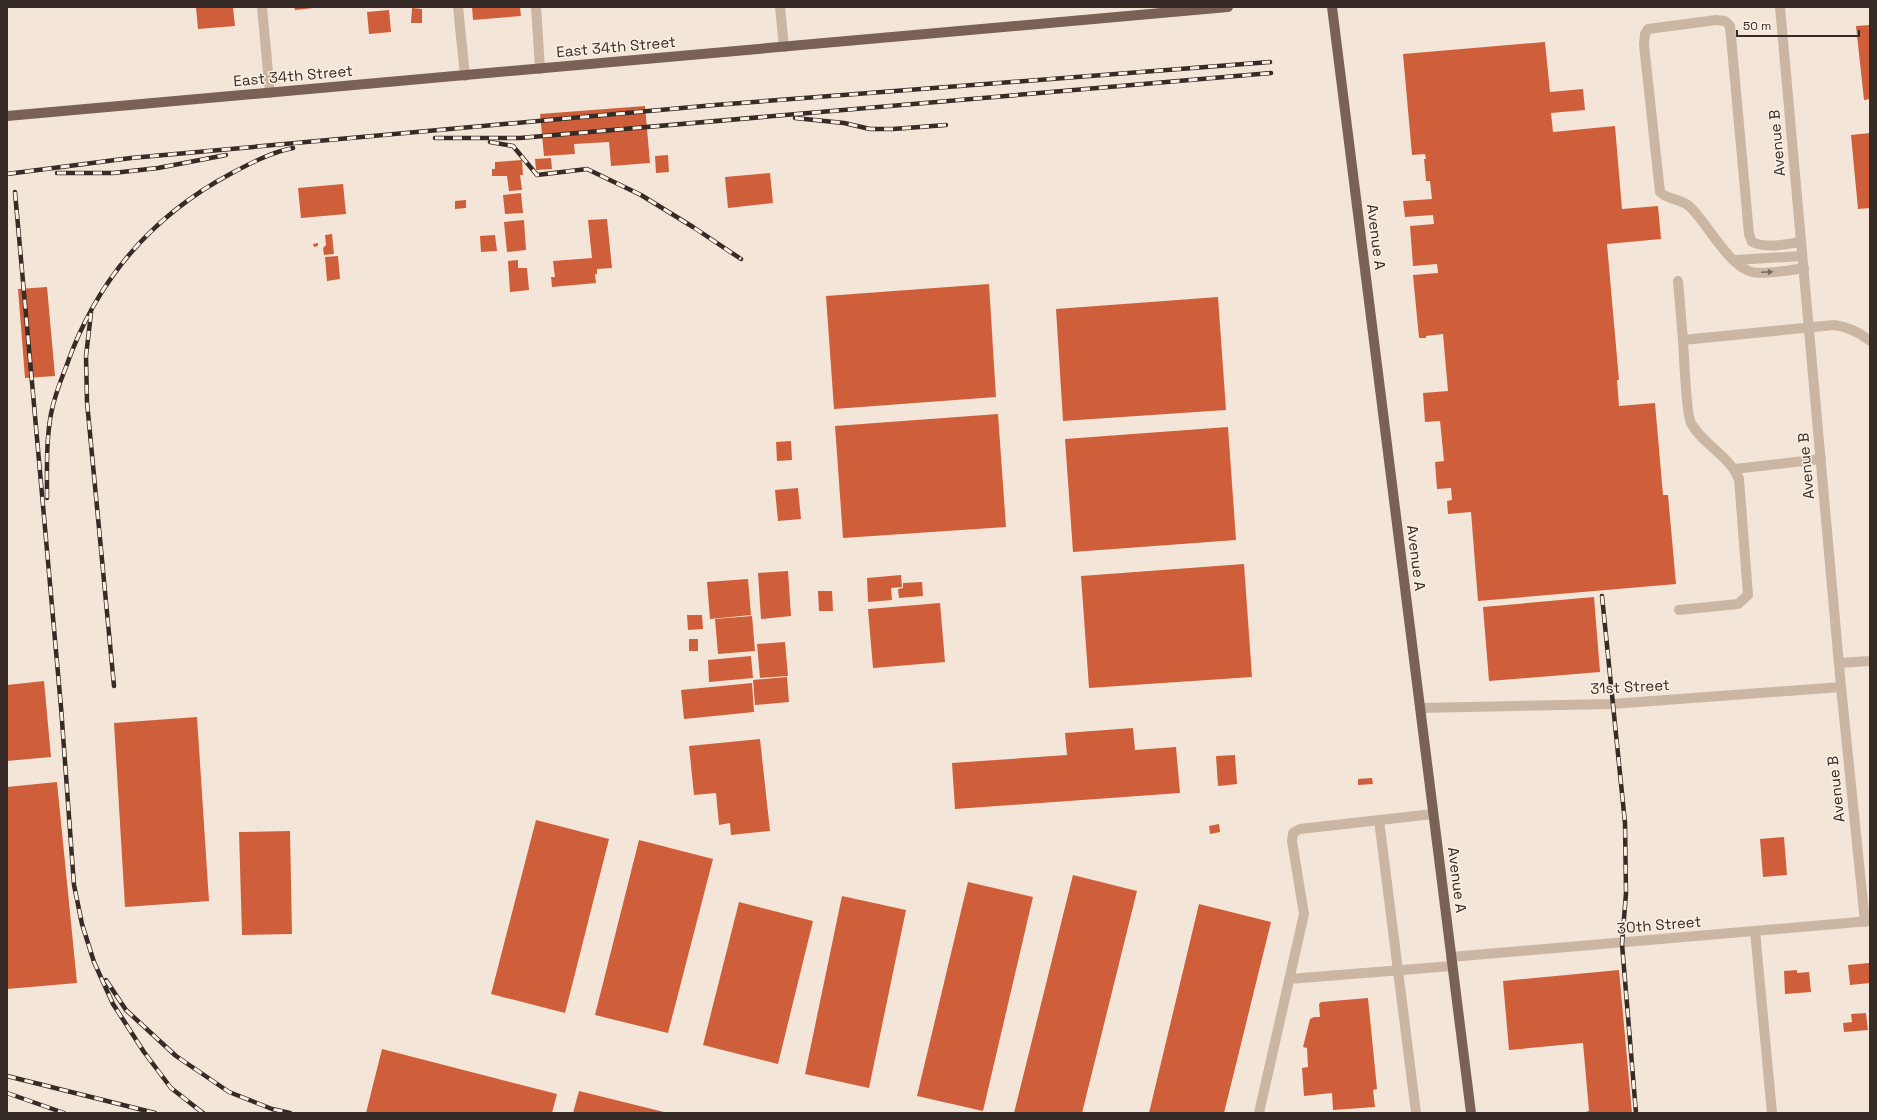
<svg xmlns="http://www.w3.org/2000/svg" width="1877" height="1120" font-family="'Space Grotesk',sans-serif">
  <rect width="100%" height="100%" fill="#f3e6d8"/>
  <g fill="#ce5f3a">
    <polygon points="196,7 233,7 235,26 198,29"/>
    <polygon points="294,7 313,7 313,8 295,10"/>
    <polygon points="472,7 520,7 521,16 473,20"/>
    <polygon points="412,8 422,9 422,23 411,23"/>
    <polygon points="389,10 391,32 369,34 367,12"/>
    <polygon points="1870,25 1870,99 1864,100 1856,26"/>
    <polygon points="1545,42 1550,92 1583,89 1585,110 1551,113 1553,132 1615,126 1622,209 1658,206 1661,239 1607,244 1619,380 1617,380 1619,406 1655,403 1663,495 1668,495 1676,584 1478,601 1471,512 1448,514 1447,501 1452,500 1451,488 1437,489 1435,462 1444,461 1440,421 1425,422 1423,393 1448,391 1443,334 1426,336 1426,338 1419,338 1413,275 1438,273 1437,264 1413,266 1410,226 1434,224 1433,215 1405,217 1403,201 1432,199 1430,181 1426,181 1424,159 1426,159 1425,154 1412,155 1403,54"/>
    <polygon points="645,106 650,163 611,166 609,142 574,144 575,154 544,156 540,114"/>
    <polygon points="1870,133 1870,208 1858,209 1851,135"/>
    <polygon points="668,155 669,172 656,173 655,156"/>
    <polygon points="551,158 552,169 536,170 535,159"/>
    <polygon points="522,160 523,175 520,175 522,190 509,191 507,176 492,176 492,169 495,169 495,162"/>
    <polygon points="770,173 773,203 728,208 725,177"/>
    <polygon points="343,184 346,214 301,218 298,188"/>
    <polygon points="521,193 523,213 505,214 503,195"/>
    <polygon points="466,200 466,208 455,209 455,201"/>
    <polygon points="607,219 612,268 597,269 597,274 595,274 596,283 552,287 551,277 555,277 553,261 592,258 588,220"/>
    <polygon points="524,220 526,250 507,252 504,222"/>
    <polygon points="332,234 334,254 324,255 323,248 326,245 325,235"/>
    <polygon points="495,235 497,251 481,252 480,236"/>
    <polygon points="318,243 318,246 314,247 313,244"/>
    <polygon points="338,256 340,279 327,281 325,257"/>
    <polygon points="518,260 518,268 527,268 529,290 510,292 508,261"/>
    <polygon points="989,284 996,397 834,409 826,296"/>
    <polygon points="47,287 55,376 25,378 18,289"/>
    <polygon points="1218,297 1226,410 1063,421 1056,309"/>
    <polygon points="998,414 1006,527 843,538 835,426"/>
    <polygon points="1228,427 1236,540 1073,552 1065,439"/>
    <polygon points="791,441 792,460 777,461 776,442"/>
    <polygon points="798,488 801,519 778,521 775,490"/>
    <polygon points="1244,564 1252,677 1089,688 1081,576"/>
    <polygon points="788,571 791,616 761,619 758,573"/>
    <polygon points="901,575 902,587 891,588 892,600 868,602 867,578"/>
    <polygon points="748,579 751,615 710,619 707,582"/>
    <polygon points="922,582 923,596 899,598 898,589 903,588 903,583"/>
    <polygon points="818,591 832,591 833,611 819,611"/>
    <polygon points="1594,597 1600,672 1489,681 1483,607"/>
    <polygon points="940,603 945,662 873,668 868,609"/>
    <polygon points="687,615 702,615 703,629 688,630"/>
    <polygon points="752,616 755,651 718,654 715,619"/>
    <rect x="689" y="639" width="9" height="12"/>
    <polygon points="785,642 788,676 760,678 757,644"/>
    <polygon points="751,656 753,678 709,682 708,660"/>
    <polygon points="787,677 789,702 755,705 753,680"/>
    <polygon points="44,681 51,757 7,761 7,685"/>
    <polygon points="752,683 754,712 684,719 681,690"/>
    <polygon points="197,717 209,901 125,907 114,723"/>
    <polygon points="1133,728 1135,750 1176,747 1180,793 955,809 952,763 1067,755 1065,733"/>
    <polygon points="760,739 770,831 731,835 730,823 719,825 716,793 694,795 689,746"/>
    <polygon points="1235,755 1237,784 1218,786 1216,756"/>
    <polygon points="1372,778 1373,784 1358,785 1358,779"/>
    <polygon points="57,782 77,983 7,989 7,787"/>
    <polygon points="536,820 609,839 565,1013 491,994"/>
    <polygon points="1219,824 1220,832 1210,834 1209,826"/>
    <polygon points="290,831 292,934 242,935 239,832"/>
    <polygon points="1784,837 1787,875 1763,877 1760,839"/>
    <polygon points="639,840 713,859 668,1033 595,1015"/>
    <polygon points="1073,875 1137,891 1082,1113 1014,1113"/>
    <polygon points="968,882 1033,897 983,1111 917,1096"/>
    <polygon points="842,896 906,910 869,1088 805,1074"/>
    <polygon points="739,902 813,921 778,1064 703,1045"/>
    <polygon points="1199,904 1271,922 1224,1113 1149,1113"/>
    <polygon points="1869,963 1870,983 1850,985 1848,965"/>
    <polygon points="1619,970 1632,1113 1582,1113 1589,1111 1583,1043 1509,1050 1503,981"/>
    <polygon points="1797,970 1797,973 1809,972 1811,992 1785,994 1784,971"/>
    <polygon points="1368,998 1377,1089 1373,1090 1375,1107 1333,1110 1332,1093 1304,1096 1302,1068 1308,1067 1307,1048 1303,1047 1310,1019 1314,1017 1320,1017 1319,1004 1321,1002"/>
    <polygon points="1866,1013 1868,1030 1844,1032 1843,1023 1852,1022 1851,1014"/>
    <polygon points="382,1049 557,1094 552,1113 366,1113"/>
    <polygon points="579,1091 664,1112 664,1113 573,1113"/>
  </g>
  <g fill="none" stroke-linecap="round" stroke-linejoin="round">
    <g stroke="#cbb6a3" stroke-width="10">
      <polyline points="262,7 270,93"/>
      <polyline points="458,7 465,76"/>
      <polyline points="536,7 540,69"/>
      <polyline points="780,7 784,47"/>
      <polyline points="1780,7 1841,687 1865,922"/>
      <path d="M1801,242C1785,244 1768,249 1752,242L1749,234L1730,26L1725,21L1716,20L1648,29L1645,34L1644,45L1660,192C1668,200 1681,199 1689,206C1707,222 1728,266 1752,272C1763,275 1791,270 1804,268"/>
      <polyline points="1735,260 1802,256"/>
      <polyline points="1678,281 1683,340"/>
      <polyline points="1735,469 1821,459"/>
      <path d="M1679,610L1738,604L1748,595L1739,479C1729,455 1703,445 1691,423C1686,415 1684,354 1683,340L1834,325C1849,327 1859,332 1870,341"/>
      <polyline points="1839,663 1870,661"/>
      <polyline points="1420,708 1612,704 1841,687"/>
      <polyline points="1379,820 1416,1113"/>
      <polyline points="1755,931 1772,1113"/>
      <polyline points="1451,957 1870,921"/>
      <polyline points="1289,979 1452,966"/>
      <polyline points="1259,1113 1304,914 1292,841 1293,833 1300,829 1433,814"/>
    </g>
    <g stroke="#796255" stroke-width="10">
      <polyline points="1332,7 1471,1113"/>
      <polyline points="7,116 1228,7"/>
    </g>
    <defs>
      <g id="rail">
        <polyline points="795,118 844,123 870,129 893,129 946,125"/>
        <polyline points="435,138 520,138 1271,73"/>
        <polyline points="490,142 513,146 537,175 587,169 641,195 693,227 741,259"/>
        <polyline points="57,173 113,173 158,168 226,155"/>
        <polyline points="7,174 131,158 715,105 1270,62"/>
        <polyline points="15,192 61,707 74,885 82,924 94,962 113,1004 144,1052 171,1088 203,1113"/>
        <polyline points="91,313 86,356 87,402 114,686"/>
        <path d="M47,498C47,470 46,441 51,414C54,398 60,382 66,367C96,281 151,216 232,173C251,163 272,152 293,148"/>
        <polyline points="1602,596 1625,823 1626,893 1622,944 1636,1113"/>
        <polyline points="106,980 126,1010 176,1056 229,1092 272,1109 290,1113"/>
        <polyline points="7,1076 155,1113"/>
        <polyline points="7,1093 64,1113"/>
      </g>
    </defs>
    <use href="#rail" stroke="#362b26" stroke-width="4.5"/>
    <use href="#rail" stroke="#faf0e4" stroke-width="3" stroke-dasharray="9" stroke-linecap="butt"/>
  </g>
  <defs><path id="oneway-solid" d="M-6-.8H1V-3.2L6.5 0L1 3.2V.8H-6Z"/></defs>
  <use fill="#796a5e" href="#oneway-solid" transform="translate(1767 272) rotate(-3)"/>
  <g text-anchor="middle" stroke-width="3" stroke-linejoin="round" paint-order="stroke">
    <g font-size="15" fill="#362b26" stroke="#faf0e4">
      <text transform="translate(616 47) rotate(-5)" y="5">East 34th Street</text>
      <text transform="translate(293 76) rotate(-5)" y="5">East 34th Street</text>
      <text transform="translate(1777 143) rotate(-95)" y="5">Avenue B</text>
      <text transform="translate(1376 237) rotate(83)" y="5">Avenue A</text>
      <text transform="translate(1806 466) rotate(-95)" y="5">Avenue B</text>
      <text transform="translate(1416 558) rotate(83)" y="5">Avenue A</text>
      <text transform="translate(1630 687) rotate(-3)" y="5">31st Street</text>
      <text transform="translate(1836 789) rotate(-96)" y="5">Avenue B</text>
      <text transform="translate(1457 880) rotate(83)" y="5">Avenue A</text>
      <text transform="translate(1659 925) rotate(-5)" y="5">30th Street</text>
    </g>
  </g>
  <rect width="1877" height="1120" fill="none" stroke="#362b26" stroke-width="16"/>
  <path d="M1737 30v6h122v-6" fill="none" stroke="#362b26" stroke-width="2"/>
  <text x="1743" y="30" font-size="12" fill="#362b26" stroke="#faf0e4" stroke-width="3" paint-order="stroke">50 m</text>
</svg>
